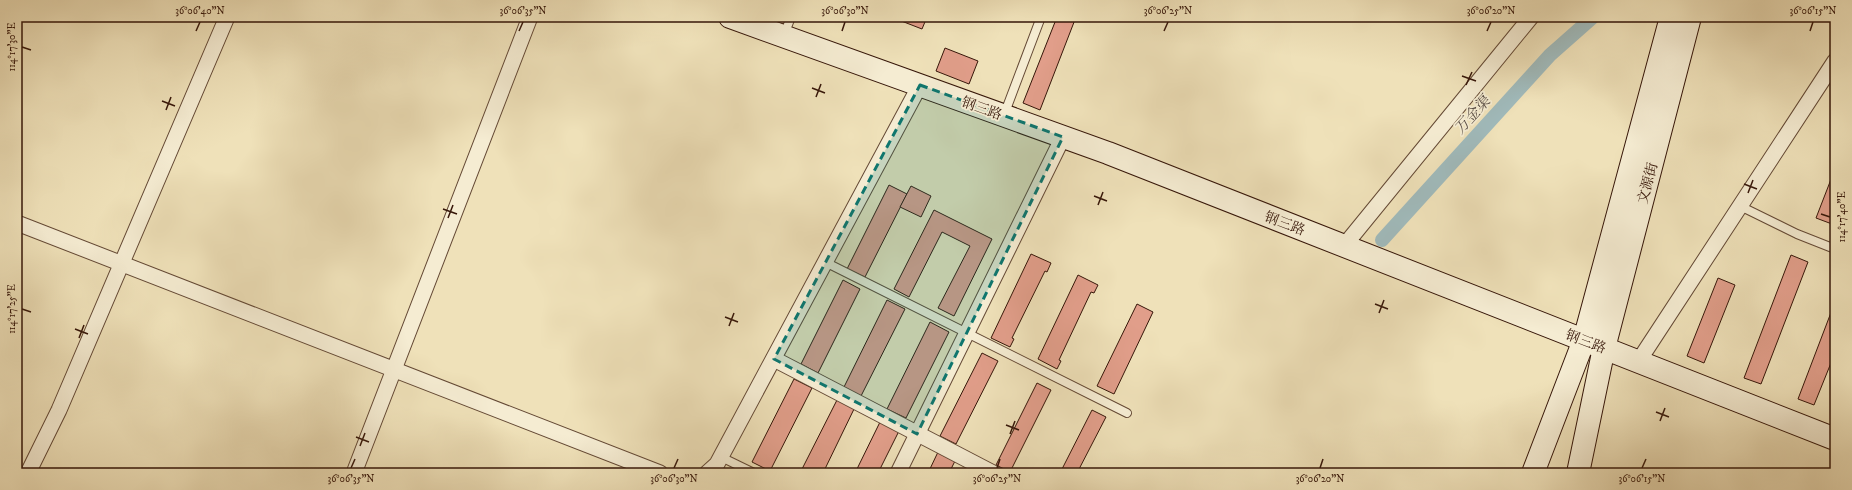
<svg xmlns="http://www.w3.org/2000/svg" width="1852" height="490" font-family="'IM FELL DW Pica','Noto Serif SC',serif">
  <rect width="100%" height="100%" fill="#efe1b9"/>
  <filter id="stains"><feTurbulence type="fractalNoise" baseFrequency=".005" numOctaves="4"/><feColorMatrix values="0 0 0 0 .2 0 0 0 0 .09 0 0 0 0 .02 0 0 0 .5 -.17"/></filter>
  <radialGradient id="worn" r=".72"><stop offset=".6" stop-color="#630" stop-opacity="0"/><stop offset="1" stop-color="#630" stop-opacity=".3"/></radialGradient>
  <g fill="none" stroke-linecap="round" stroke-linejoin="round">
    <polyline stroke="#a0babb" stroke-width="14" points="1382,240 1550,55 1593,17"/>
  </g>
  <g fill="#e19e8a" stroke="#361609">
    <polygon points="891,17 927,17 922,29"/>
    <polygon points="1057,17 1076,17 1040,110 1023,103"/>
    <polygon points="945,48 978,61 969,84 936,71"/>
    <polygon points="1835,169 1835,217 1832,224 1816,218"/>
    <polygon points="889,185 907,194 865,277 847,269"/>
    <polygon points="911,186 931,196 921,217 900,207"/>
    <polygon points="934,210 992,239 954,316 938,308 970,246 942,232 909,297 894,289"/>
    <polygon points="1031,254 1051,263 1047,272 1045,271 1012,338 1014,339 1010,347 991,338"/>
    <polygon points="1791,255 1808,262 1761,384 1744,378"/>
    <polygon points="1078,275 1098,285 1094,293 1091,292 1059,360 1061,361 1057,369 1038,359"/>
    <polygon points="1718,278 1735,285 1704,363 1687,356"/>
    <polygon points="843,280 860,289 818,373 801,364"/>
    <polygon points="887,300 905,309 861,396 844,387"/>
    <polygon points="1835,302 1835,353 1814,405 1798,399"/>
    <polygon points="1137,304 1153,312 1114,394 1097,386"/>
    <polygon points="930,322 949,332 906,418 887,409"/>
    <polygon points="982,353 998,361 956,444 940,436"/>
    <polygon points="794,379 812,388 770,471 752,462"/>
    <polygon points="1037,383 1051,390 1010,472 996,465"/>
    <polygon points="838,398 855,407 823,473 800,473"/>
    <polygon points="1092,410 1106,417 1077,473 1060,473"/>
    <polygon points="881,420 900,429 878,473 855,473"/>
    <polygon points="938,452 955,461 949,473 928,473"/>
  </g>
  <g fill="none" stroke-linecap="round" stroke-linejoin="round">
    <defs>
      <g id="lane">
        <polyline points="784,35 791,17"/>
        <polyline points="1004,115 1041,17"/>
        <polyline points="1740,206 1797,234 1835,249"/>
        <polyline points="825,262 1127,413"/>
        <polyline points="721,457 754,473"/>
      </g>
      <g id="street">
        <polyline points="17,223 660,473"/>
        <polyline points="1344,246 1531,17"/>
        <polyline points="774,359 993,473"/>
        <polyline points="1638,362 1835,61"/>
        <polyline points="28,473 59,410 227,17"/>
        <polyline points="354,473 530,17"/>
        <polyline points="707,473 717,464 920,85"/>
        <polyline points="898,473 1063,137"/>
      </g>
      <g id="secondary">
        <polyline points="730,17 1108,153 1835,439"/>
        <polyline points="1533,473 1584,340 1671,17"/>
        <polyline points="1578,473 1604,348 1690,17"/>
      </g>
    </defs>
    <use href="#lane" stroke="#644935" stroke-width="10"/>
    <use href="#street" stroke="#644935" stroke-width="17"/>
    <use href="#secondary" stroke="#361609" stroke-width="24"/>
    <use href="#lane" stroke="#f5ecd2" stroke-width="8"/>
    <use href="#street" stroke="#f5ecd2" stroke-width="15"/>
    <use href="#secondary" stroke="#f5ecd2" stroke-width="22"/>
  </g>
  <path fill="#0f766e" fill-opacity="0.2" stroke="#0f766e" stroke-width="3" stroke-dasharray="8 5" stroke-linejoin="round" d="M920,85L1063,137L917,434L774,359Z"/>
  <path fill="none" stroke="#361609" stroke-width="1.5" d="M196,31L200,22M519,31L523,22M842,31L845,22M1164,31L1168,22M1487,31L1491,22M1810,31L1813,22M22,47L31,50M1462,76L1476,81M1466,85L1472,72M812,88L825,93M816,97L821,84M162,101L175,106M166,110L171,97M1744,184L1757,189M1748,193L1753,180M1094,196L1107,201M1098,205L1103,192M443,209L457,214M1821,214L1830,217M448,218L453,205M1375,304L1388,309M22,309L31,312M1379,313L1384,300M725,317L738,322M729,326L734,313M75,329L88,334M79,338L84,325M1656,412L1669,417M1660,421L1665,408M1006,425L1019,430M1010,434L1015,421M356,437L369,442M360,446L365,433M351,468L355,459M674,468L678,459M997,468L1000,459M1320,468L1323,459M1642,468L1646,459"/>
  <g text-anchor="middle" stroke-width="3.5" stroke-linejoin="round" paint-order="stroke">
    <g font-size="14" fill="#361609" stroke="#f5ecd2">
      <text transform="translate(982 108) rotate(20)" y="5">钢三路</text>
      <text transform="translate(1647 183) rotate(-75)" y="5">文源街</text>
      <text transform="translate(1285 223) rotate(21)" y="5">钢三路</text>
      <text transform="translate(1586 341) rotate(21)" y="5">钢三路</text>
    </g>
    <g font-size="15" font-style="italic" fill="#5b4f47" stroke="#f5ecd2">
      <text transform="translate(1472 115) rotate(-48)" y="5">万金渠</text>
    </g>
  </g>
  <rect width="1852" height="490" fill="none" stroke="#efe1b9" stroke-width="44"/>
  <rect x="22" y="22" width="1808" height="446" fill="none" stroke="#361609" stroke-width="1.5"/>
  <g font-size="10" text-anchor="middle" fill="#361609">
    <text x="200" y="14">36°06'40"N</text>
    <text x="523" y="14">36°06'35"N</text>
    <text x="845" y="14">36°06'30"N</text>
    <text x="1168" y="14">36°06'25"N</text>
    <text x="1491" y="14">36°06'20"N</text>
    <text x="1813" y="14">36°06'15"N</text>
    <text transform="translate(11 47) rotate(-90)" y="4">114°17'30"E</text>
    <text transform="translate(1841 217) rotate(-90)" y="4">114°17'40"E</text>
    <text transform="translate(11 309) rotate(-90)" y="4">114°17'25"E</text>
    <text x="351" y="482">36°06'35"N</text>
    <text x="674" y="482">36°06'30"N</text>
    <text x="997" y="482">36°06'25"N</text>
    <text x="1320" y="482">36°06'20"N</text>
    <text x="1642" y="482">36°06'15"N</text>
  </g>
  <rect width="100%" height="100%" filter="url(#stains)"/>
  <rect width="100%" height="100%" fill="url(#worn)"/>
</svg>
